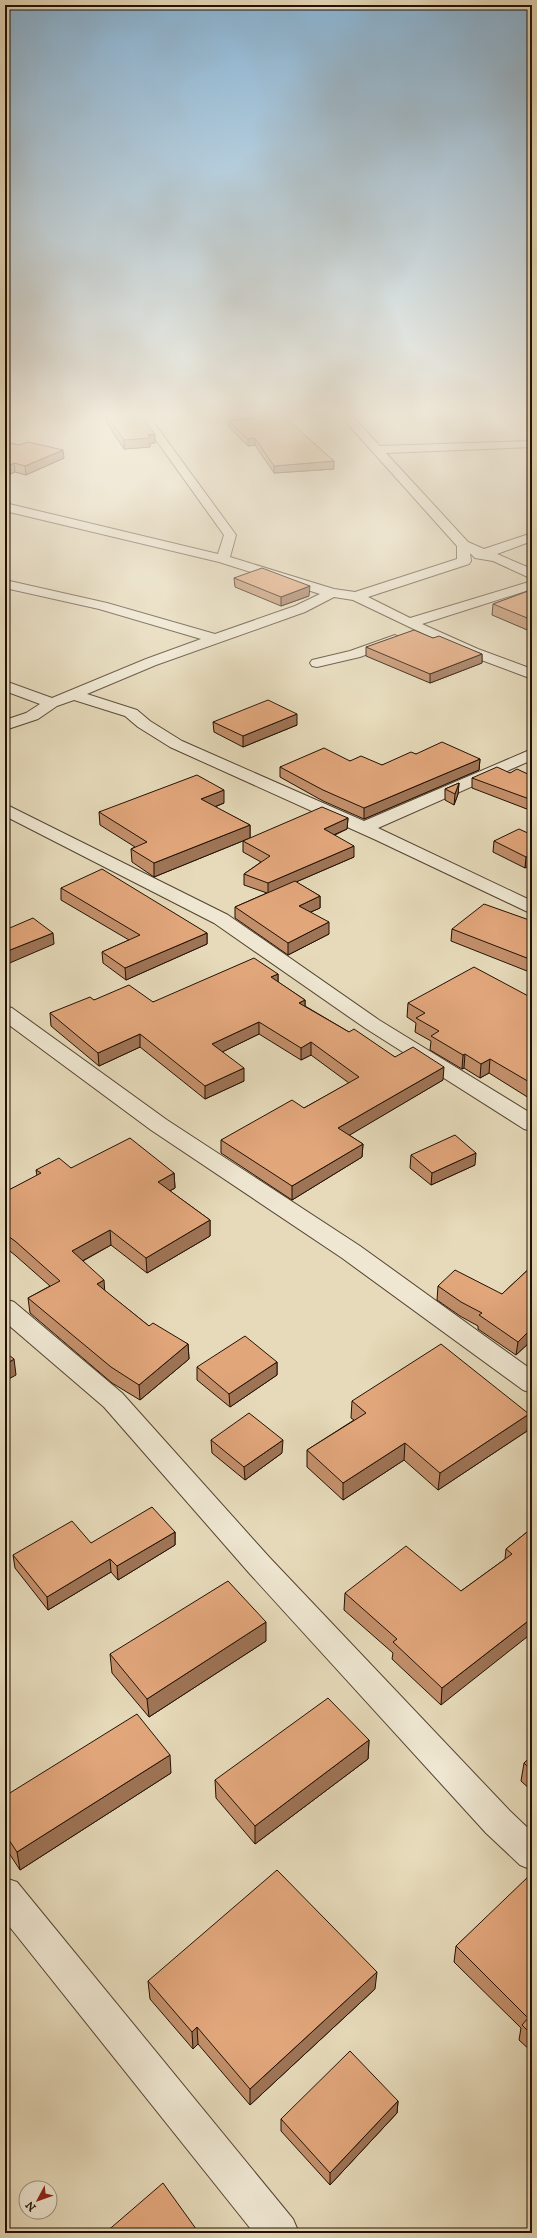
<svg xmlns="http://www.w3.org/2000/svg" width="537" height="2238" font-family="'IM FELL DW Pica',serif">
  <rect width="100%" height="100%" fill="#e6daba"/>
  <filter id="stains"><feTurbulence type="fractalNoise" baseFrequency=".005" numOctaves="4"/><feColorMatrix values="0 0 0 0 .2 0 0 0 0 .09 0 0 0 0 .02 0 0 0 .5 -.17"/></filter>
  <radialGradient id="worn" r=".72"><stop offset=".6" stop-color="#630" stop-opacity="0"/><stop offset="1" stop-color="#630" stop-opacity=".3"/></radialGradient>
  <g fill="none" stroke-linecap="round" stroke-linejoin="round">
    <defs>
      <g id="street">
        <polygon points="42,412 74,412 73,414 59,417 43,414"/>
        <polygon points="136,412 146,412 236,535 230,557 334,589 355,592 457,559 457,546 337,412 348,412 380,446 532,441 532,447 386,453 468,542 484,549 532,533 532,541 497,554 532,569 532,579 493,561 475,558 470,553 471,561 469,564 368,597 410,618 532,581 532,589 422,624 478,649 532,669 532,679 468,655 353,600 334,597 305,612 156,665 87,694 137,710 150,721 182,741 364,821 532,749 532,760 378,828 532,901 532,914 376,840 170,747 138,727 125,716 74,700 57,706 38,719 5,730 5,720 26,713 40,704 5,691 5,681 52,698 146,659 201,639 99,609 5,588 5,580 107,603 215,634 295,606 320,594 219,562 5,511 5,503 218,554 224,535"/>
        <polygon points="395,635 402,639 400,642 360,657 317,667 312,666 310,663 312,660 350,651"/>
        <polygon points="5,804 228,915 379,1020 532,1114 532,1131 524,1129 365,1028 214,923 5,816"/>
        <polygon points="5,1006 12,1008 167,1120 360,1246 532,1370 532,1393 523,1390 342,1258 151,1130 5,1022"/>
        <polygon points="5,1299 14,1302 122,1393 270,1558 510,1811 532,1832 532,1870 520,1865 486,1833 250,1574 104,1407 5,1322"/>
        <polygon points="5,1878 17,1882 293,2219 299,2233 254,2233 5,1921"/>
      </g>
    </defs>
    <use href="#street" stroke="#544331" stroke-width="2"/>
    <use href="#street" fill="#efe7d2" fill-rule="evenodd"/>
  </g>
  <g fill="#c28f6a" stroke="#231103">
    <polygon points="228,412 279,412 334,469 274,473 255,445 248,446 229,427 229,421 243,419"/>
    <polygon points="519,412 532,412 532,425"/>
    <polygon points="106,414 155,443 150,443 150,447 124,449 106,422"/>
    <polygon points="5,442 64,458 26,475 15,472 5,476"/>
    <polygon points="234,578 309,596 281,606 235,587"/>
    <polygon points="532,590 532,632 492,615 493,604"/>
    <polygon points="433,638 482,654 482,663 430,683 366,656 366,647"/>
    <polygon points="213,722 297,725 243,747 214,732"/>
    <polygon points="416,754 480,759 479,770 364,819 323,801 280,777 280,767 350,761 382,765"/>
    <polygon points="510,773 532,776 532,811 472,788 472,778"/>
    <polygon points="459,783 458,794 454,805 445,800 445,789"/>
    <polygon points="224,803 215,807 250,825 250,838 154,877 132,862 131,849 135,847 100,825 99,812"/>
    <polygon points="348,818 347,829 335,835 354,857 296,882 320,896 320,908 311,912 329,934 288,955 235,918 235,907 267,893 244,885 244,874 261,862 243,852 243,841"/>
    <polygon points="532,835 525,868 493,852 494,841"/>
    <polygon points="61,888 207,933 207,944 126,980 103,963 102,952 129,940 61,900"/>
    <polygon points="532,921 532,973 451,941 452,929"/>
    <polygon points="278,974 278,982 305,1000 305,1006 349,1032 395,1057 443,1080 349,1135 363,1144 362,1157 292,1200 221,1153 221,1140 304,1108 349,1083 311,1055 301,1060 259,1034 222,1052 244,1081 205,1099 140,1047 99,1066 51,1026 50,1013 94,1000 153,1002"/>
    <polygon points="532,998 532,1096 529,1098 489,1073 480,1078 464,1068 462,1069 430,1050 431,1041 415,1032 416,1023 407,1017 408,1003"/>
    <polygon points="411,1155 475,1165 431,1185 410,1168"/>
    <polygon points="71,1168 174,1173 175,1188 170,1191 210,1220 210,1236 147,1273 111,1245 83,1261 105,1291 149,1326 188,1344 189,1359 140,1400 112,1383 30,1313 28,1298 50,1286 16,1256 5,1247 5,1192 37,1176 36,1170"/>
    <polygon points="531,1243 532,1243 532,1259 529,1257"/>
    <polygon points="532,1266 532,1340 516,1355 478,1329 478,1326 460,1316 437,1300 438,1286 502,1294"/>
    <polygon points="277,1362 277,1375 230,1407 197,1380 197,1367"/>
    <polygon points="352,1401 527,1431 438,1490 404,1460 343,1500 307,1467 307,1450 354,1420 351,1418"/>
    <polygon points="211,1440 282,1453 245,1480 212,1453"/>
    <polygon points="532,1528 441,1705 392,1659 393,1653 344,1610 345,1593 461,1591 505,1559 506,1549"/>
    <polygon points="175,1532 175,1545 118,1580 111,1572 48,1610 15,1568 13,1555 91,1543"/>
    <polygon points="266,1641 149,1717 112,1673 110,1654"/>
    <polygon points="369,1740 368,1759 255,1844 216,1798 215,1780"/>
    <polygon points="532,1756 532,1791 521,1781 524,1763"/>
    <polygon points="171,1773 20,1870 5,1847 5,1796"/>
    <polygon points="532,1877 532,2052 519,2040 521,2028 454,1962 456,1946"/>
    <polygon points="148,1981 375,1989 250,2105 198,2044 193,2049 150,1999"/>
    <polygon points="398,2101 397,2113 330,2185 281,2131 281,2119"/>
  </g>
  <g fill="#9e7456" stroke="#231103">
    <polygon points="155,434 155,443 150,443 150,447 124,449 124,440 148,435"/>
    <polygon points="255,438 255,445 248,446 248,439"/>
    <polygon points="63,450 64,458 26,475 25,466"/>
    <polygon points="334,461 334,469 274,473 274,466"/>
    <polygon points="14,463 15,472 5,476 5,467"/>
    <polygon points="310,586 309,596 281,606 281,597"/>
    <polygon points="482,654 482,663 430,683 430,674"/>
    <polygon points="297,714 297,725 243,747 243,736"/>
    <polygon points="480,759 479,770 364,819 364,808"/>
    <polygon points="459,783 458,794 454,805 455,794"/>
    <polygon points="224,790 224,803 201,812 201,799"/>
    <polygon points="348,818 347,829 324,839 324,829"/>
    <polygon points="250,825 250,838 154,877 154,863"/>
    <polygon points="354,846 354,857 268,894 268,883"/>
    <polygon points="532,854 532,865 525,868 526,857"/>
    <polygon points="320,896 320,908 299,917 299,906"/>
    <polygon points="329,922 329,934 288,955 288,943"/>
    <polygon points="53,933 54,944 5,965 5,952"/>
    <polygon points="207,933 207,944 126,980 125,968"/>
    <polygon points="278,974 278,986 271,977"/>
    <polygon points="305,1000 305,1013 299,1003"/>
    <polygon points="259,1022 259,1034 212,1057 212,1044"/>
    <polygon points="140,1034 140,1047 99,1066 98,1053"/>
    <polygon points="311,1042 311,1055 301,1060 301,1048"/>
    <polygon points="465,1054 464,1068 462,1069 463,1055"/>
    <polygon points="490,1059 489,1073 480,1078 481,1064"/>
    <polygon points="444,1067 443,1080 338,1142 338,1128"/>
    <polygon points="244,1068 244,1081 205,1099 205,1086"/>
    <polygon points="531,1083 532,1083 532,1096 529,1098"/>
    <polygon points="363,1144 362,1157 292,1200 292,1186"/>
    <polygon points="476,1153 475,1165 431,1185 432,1173"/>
    <polygon points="174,1173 175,1188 158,1197 158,1182"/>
    <polygon points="210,1220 210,1236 147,1273 146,1258"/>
    <polygon points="110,1230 111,1245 73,1266 72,1251"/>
    <polygon points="104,1280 105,1295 97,1284"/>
    <polygon points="532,1328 532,1340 516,1355 518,1342"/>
    <polygon points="188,1344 189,1359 140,1400 139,1385"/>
    <polygon points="14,1359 16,1375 5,1381 5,1365"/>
    <polygon points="277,1362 277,1375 230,1407 229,1394"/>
    <polygon points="529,1414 527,1431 438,1490 440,1473"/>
    <polygon points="283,1440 282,1453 245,1480 244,1467"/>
    <polygon points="405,1443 404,1460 343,1500 343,1483"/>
    <polygon points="175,1532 175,1545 118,1580 117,1566"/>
    <polygon points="110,1559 111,1572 48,1610 47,1597"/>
    <polygon points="532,1618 532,1633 441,1705 442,1688"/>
    <polygon points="266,1622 266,1641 149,1717 147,1699"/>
    <polygon points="369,1740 368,1759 255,1844 255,1826"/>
    <polygon points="170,1755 171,1773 20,1870 17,1852"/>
    <polygon points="377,1972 375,1989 250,2105 250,2089"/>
    <polygon points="197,2027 198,2044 193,2049 192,2032"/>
    <polygon points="398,2101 397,2113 330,2185 330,2173"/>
  </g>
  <g fill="#e2a67b" stroke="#231103">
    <polygon points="131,412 138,412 155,434 148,435 150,438 124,440 106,414"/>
    <polygon points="242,412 279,412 334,461 274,466 255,438 248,439 229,421 254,418"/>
    <polygon points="527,412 532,412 532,417"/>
    <polygon points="5,442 19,445 28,442 63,450 25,466 14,463 5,467"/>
    <polygon points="262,568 310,586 281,597 234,578"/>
    <polygon points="531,590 532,590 532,620 493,604"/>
    <polygon points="414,630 433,638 439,636 482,654 430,674 366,647"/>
    <polygon points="268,700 297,714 243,736 213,722"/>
    <polygon points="442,742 480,759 364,808 323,790 280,767 324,748 350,761 361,756 382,765 411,752 416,754"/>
    <polygon points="497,767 510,773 517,769 532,776 532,800 472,778"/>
    <polygon points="197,775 224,790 201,799 250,825 154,863 131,849 147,842 99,812"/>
    <polygon points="459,783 455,794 445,789"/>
    <polygon points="322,807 348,818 324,829 354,846 268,883 244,874 270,856 243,841"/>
    <polygon points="519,829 532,835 532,854 526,857 494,841"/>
    <polygon points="102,869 207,933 125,968 102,952 140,935 61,888"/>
    <polygon points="295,881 320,896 299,906 329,922 288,943 235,907"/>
    <polygon points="484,904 532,921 532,960 452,929"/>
    <polygon points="33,918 53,933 5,952 5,930"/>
    <polygon points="254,958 278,974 271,977 305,1000 299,1003 349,1032 354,1029 395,1057 413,1047 444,1067 338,1128 363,1144 292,1186 221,1140 292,1100 304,1108 359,1077 311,1042 301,1048 259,1022 212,1044 244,1068 205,1086 140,1034 98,1053 50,1013 90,997 94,1000 129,985 153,1002"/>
    <polygon points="474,967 532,998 532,1083 531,1083 490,1059 481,1064 465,1054 463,1055 431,1036 439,1031 416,1018 425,1013 408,1003"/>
    <polygon points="455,1135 476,1153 432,1173 411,1155"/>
    <polygon points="130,1138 174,1173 158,1182 210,1220 146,1258 110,1230 72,1251 104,1280 97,1284 149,1326 153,1323 188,1344 139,1385 111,1367 28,1298 60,1281 15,1241 5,1234 5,1192 41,1173 36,1170 59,1158 71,1168"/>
    <polygon points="532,1266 532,1328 518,1342 479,1315 482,1313 461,1302 438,1286 455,1270 502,1294"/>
    <polygon points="245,1336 277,1362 229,1394 197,1367"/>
    <polygon points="441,1344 529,1414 440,1473 405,1443 343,1483 307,1450 366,1413 352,1401"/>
    <polygon points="5,1352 14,1359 5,1365"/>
    <polygon points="249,1413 283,1440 244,1467 211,1440"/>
    <polygon points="152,1507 175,1532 117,1566 110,1559 47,1597 13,1555 72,1521 91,1543"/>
    <polygon points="532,1528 532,1618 442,1688 393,1642 397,1639 345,1593 406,1546 461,1591 512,1554 506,1549"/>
    <polygon points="228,1581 266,1622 147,1699 110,1654"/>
    <polygon points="328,1698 369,1740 255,1826 215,1780"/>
    <polygon points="137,1714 170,1755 17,1852 5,1834 5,1796"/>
    <polygon points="532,1756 532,1771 524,1763"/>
    <polygon points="277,1870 377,1972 250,2089 197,2027 192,2032 148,1981"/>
    <polygon points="530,1875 532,1877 532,2035 522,2025 528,2018 456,1946"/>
    <polygon points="350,2051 398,2101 330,2173 281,2119"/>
    <polygon points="163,2183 199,2233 105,2233"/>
  </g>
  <linearGradient id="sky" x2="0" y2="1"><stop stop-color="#89b5d6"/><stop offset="0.57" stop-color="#f4eee0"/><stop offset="1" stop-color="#f4eee0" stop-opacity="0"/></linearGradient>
  <rect width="537" height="725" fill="url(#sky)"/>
  <rect width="537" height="2238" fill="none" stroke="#e6daba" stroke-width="20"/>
  <rect x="6" y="6" width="525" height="2226" fill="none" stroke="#231103" stroke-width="2"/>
  <rect x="10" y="10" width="517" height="2218" fill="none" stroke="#231103"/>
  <g transform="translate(38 2200) rotate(229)"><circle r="19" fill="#efe7d2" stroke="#9d917f"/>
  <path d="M0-3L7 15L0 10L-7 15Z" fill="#8f2418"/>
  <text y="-6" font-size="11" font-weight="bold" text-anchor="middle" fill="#231103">N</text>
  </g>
  <rect width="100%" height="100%" filter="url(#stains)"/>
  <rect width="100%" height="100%" fill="url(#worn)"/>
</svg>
